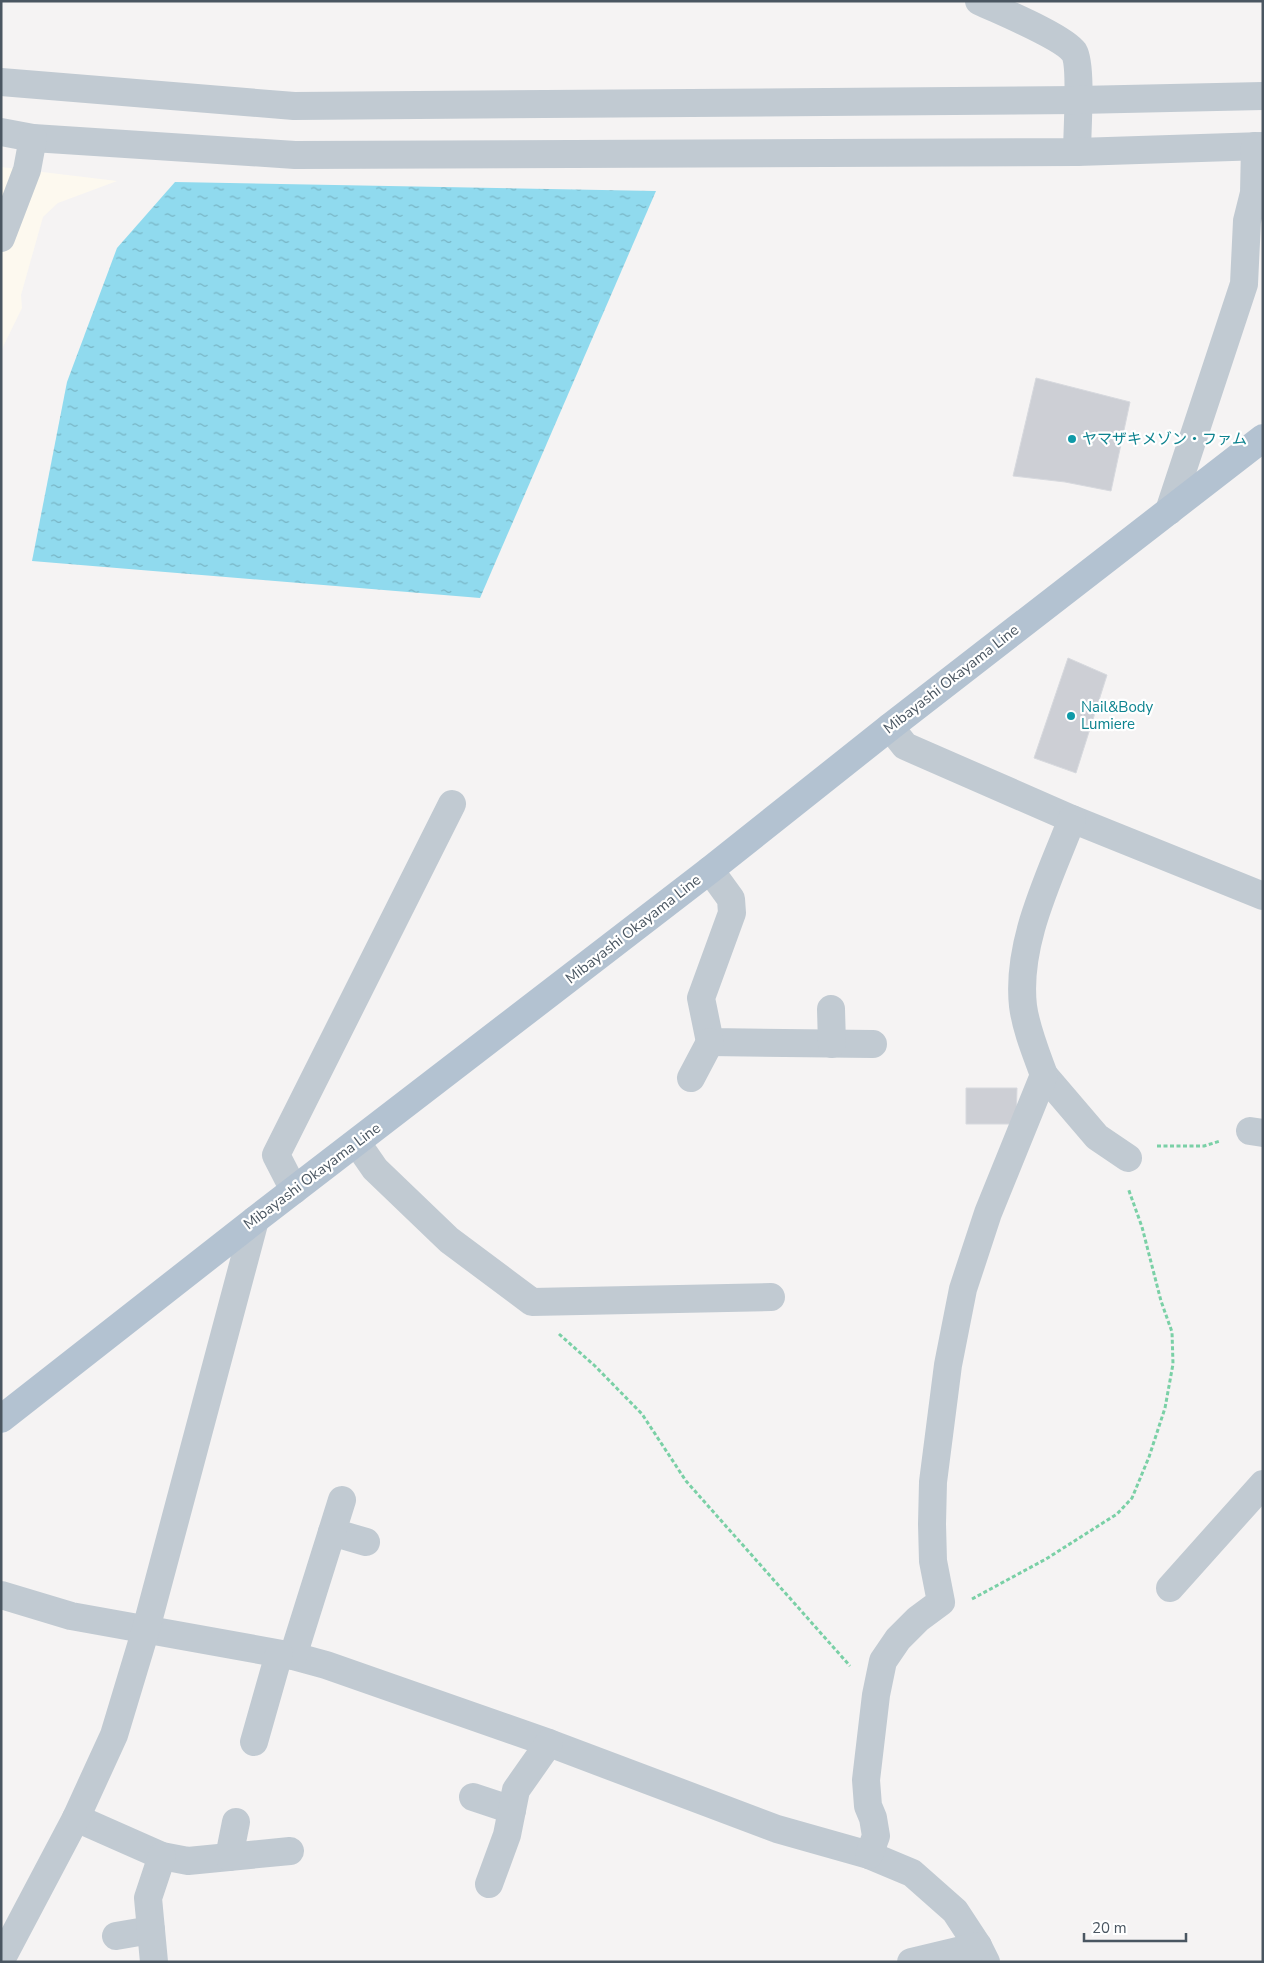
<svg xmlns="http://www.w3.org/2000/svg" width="1264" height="1963" font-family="'Nunito Sans','Noto Sans JP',sans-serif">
  <defs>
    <pattern id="water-ripples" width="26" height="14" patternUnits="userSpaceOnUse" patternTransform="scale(1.25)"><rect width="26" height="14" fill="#90daee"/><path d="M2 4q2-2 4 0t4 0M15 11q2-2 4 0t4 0" fill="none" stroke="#78b4c4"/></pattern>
  </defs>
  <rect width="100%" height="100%" fill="#f5f3f3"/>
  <polygon fill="#fdf9ef" points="1,167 117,181 58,203 43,217 21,295 22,308 1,351"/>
  <polygon fill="url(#water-ripples)" points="175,182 656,191 480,598 32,561 67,382 117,248"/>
  <g fill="#cdcfd5" stroke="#d7d9de">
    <polygon points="1036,378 1130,402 1111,491 1065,482 1013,476"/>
    <polygon points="1068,658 1107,675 1076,773 1034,758"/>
    <polygon points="966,1088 1017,1088 1016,1124 966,1124"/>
  </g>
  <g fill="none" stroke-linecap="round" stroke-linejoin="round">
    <g stroke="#7ad0a6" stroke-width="3" stroke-dasharray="4 2.5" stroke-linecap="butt">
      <polyline points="1157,1146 1204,1146 1220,1141"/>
      <polyline points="559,1334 595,1366 642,1414 686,1481 850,1666"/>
      <polyline points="972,1599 1046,1559 1117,1514 1132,1498 1149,1457 1165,1408 1173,1364 1172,1332 1161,1301 1142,1227 1128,1188"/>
    </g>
    <g stroke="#c1cad2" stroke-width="28">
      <path d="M979,1C1000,11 1062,36 1074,52C1082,65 1077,134 1077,152"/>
      <polyline points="1,82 294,106 1078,100 1263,96"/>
      <polyline points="1,132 33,138 295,155 1077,152 1263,146"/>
      <polyline points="1,238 27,170 33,138"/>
      <polyline points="1169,511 1244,284 1247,221 1254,193 1255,146"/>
      <polyline points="890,727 905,746 1072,819 1263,896"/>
      <polyline points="710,870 731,899 732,913 701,998 710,1042 873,1044"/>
      <polyline points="831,1009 832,1044"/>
      <polyline points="1044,1075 1097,1137 1128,1158"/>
      <polyline points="691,1078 710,1042"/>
      <polyline points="1250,1131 1263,1133"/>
      <polyline points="357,1143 375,1169 449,1240 532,1302 771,1297"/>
      <polyline points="294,1190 276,1155 452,804"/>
      <polyline points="332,1532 366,1542"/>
      <polyline points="1170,1588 1263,1484"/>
      <polyline points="1,1595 71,1616 293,1656 326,1665 549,1743 777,1829 869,1855 912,1873 955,1911 978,1946 986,1962"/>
      <polyline points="293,1656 342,1500"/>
      <polyline points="254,1742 279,1654"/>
      <polyline points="473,1797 512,1810"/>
      <polyline points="76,1818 162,1856 188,1861 290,1851"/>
      <path d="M869,1855L876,1836L873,1818L868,1806L866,1780L876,1695L883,1661L898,1639L918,1619L941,1602L933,1561L932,1524L933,1482L948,1365L963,1289L988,1213L1044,1075C1036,1053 1026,1029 1023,1006C1016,942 1050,877 1072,819"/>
      <polyline points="229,1857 236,1822"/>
      <polyline points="489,1884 507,1835 516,1790 549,1743"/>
      <polyline points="116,1936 151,1930"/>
      <polyline points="1,1960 76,1818 114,1735 146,1629 255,1220"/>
      <polyline points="154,1962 148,1898 162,1856"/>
      <polyline points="911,1962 978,1946"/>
    </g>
    <polyline stroke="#b3c2d1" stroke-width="28" points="1,1419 255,1220 710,870 890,727 1263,438"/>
  </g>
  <g fill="#0f9aa8" stroke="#fff" stroke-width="2">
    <circle cx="1072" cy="439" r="5"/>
    <circle cx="1071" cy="716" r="5"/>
  </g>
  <g text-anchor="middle" stroke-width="4.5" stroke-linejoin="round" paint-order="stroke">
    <g font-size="15" fill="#0d838f" stroke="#fff" text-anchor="start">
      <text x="1082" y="444">ヤマザキメゾン・ファム</text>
      <text x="1081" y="712">Nail&amp;Body<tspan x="1081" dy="17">Lumiere</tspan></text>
    </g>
    <g font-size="15" fill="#4a5661" stroke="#fff">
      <text transform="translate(951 679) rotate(-38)" y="5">Mibayashi Okayama Line</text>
      <text transform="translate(633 929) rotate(-38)" y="5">Mibayashi Okayama Line</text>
      <text transform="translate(312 1176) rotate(-37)" y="5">Mibayashi Okayama Line</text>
    </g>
  </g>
  <rect width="1264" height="1963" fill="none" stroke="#4a5661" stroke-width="5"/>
  <path d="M1084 1933v8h102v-8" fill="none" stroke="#4a5661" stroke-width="2.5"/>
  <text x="1092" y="1933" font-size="15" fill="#4a5661" stroke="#ffffff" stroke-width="4" paint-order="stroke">20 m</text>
</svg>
